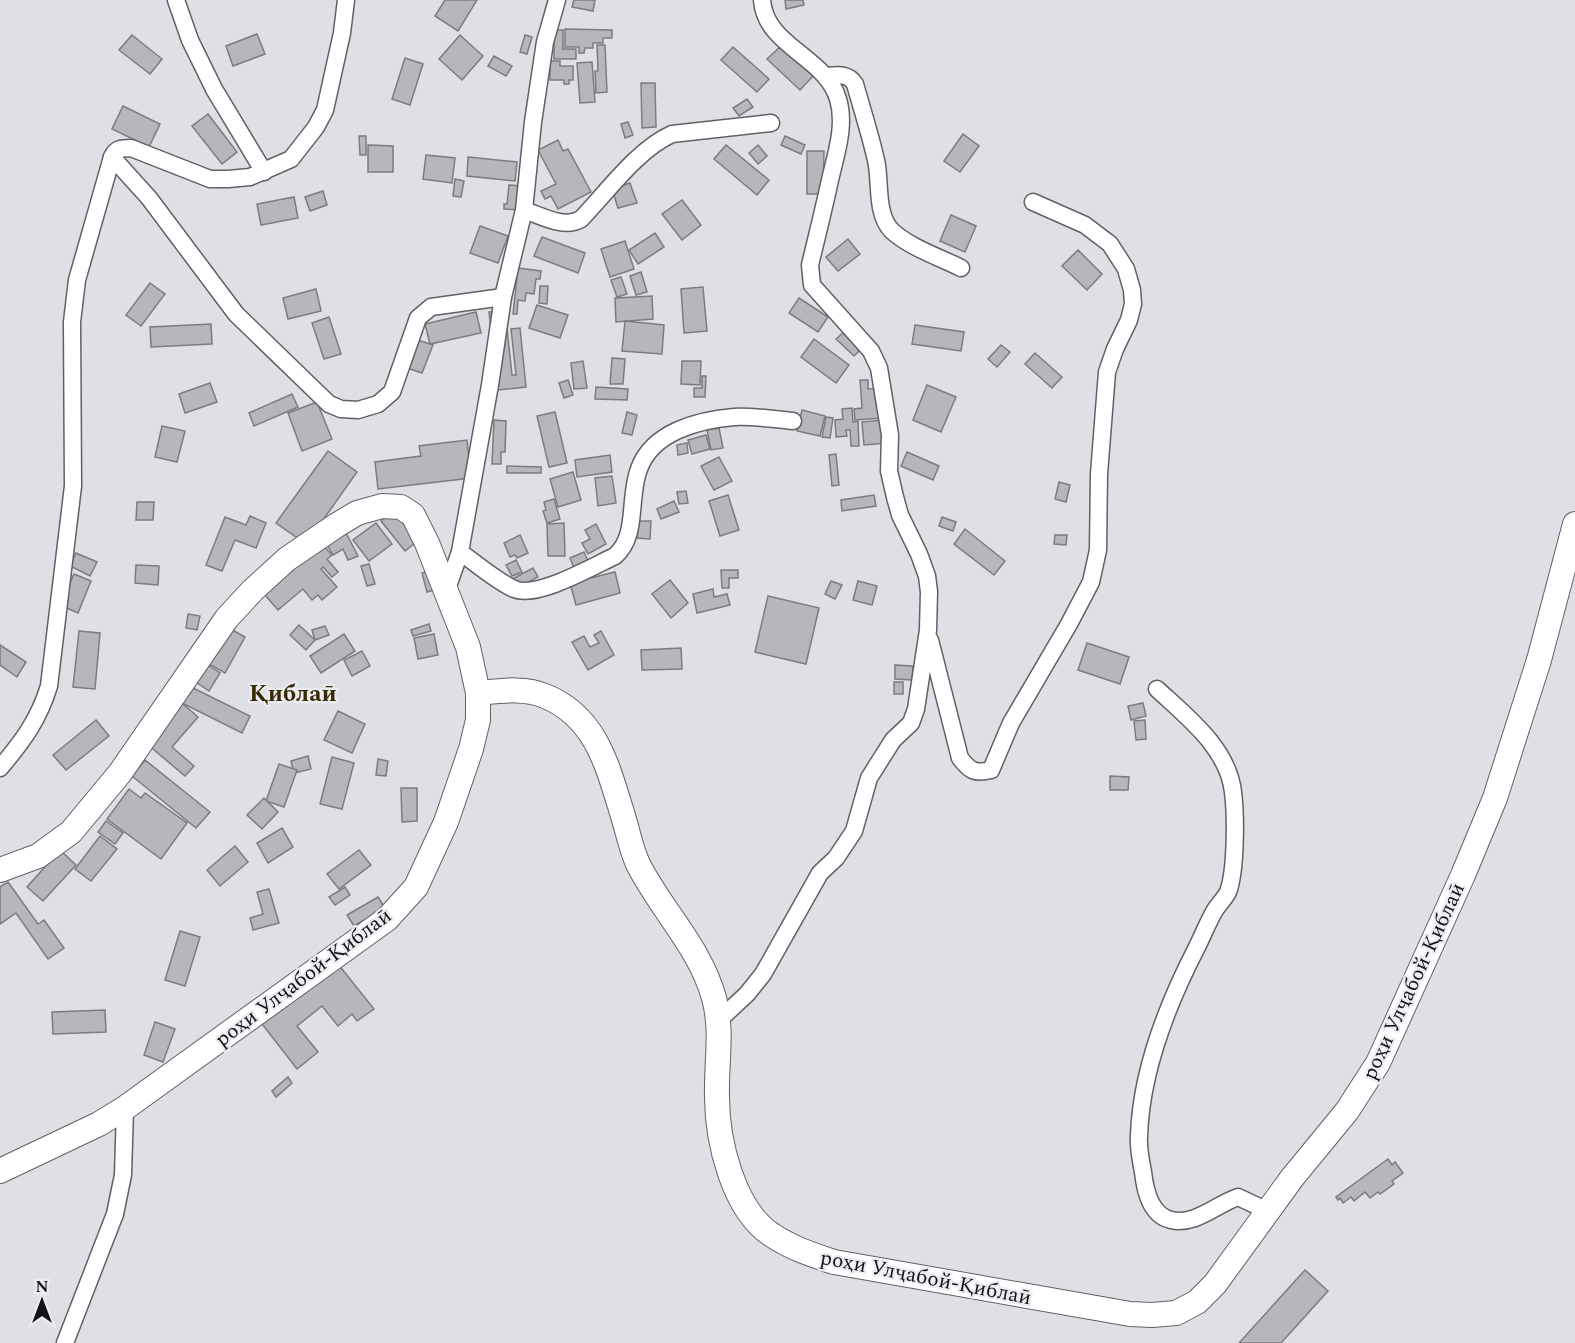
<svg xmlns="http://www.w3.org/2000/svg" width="1575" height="1343" font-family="Spectral,serif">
  <rect width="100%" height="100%" fill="#dee0e5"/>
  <g fill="#b6b7bc" stroke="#7b7c81" stroke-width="1.5">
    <polygon points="445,0 477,0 458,31 435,16"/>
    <polygon points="574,0 595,0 593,11 572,7"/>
    <polygon points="785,0 803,0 804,5 786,9"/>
    <polygon points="565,29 612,30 612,38 603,38 603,43 593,43 593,48 585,48 584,53 579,53 579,47 565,47"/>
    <polygon points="554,30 563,30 563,49 576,49 576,59 554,59"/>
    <polygon points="257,34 265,54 233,66 226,46"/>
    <polygon points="132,35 162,59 150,74 119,50"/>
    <polygon points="460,35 483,56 462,80 439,59"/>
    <polygon points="525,35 532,37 527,54 520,52"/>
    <polygon points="597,45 605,45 607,92 596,93 595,71 598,71"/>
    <polygon points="782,45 814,75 800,90 767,59"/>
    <polygon points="733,47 769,79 757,92 721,60"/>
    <polygon points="494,56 512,66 506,76 488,66"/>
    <polygon points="405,58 423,64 410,105 392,99"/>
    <polygon points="550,61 560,61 560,66 573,66 573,80 569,80 569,84 564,84 564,80 550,80"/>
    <polygon points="592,62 595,102 580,103 577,63"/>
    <polygon points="641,83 655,83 656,127 642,128"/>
    <polygon points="747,99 753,107 739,116 733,108"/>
    <polygon points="123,106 160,124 149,147 112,129"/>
    <polygon points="208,114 237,152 222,164 192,126"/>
    <polygon points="628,122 633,135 625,138 621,124"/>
    <polygon points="963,134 979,146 960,172 944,161"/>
    <polygon points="359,136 366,136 366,155 360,155"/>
    <polygon points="785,136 805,145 801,154 781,145"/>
    <polygon points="558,140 563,151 568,149 591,192 558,209 551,196 545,199 541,191 556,184 538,150"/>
    <polygon points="368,145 393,146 393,172 368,172"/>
    <polygon points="726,145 769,180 757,195 714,159"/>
    <polygon points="758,145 767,156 758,164 749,153"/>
    <polygon points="807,151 824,151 823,194 807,194"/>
    <polygon points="426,155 455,158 452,183 423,179"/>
    <polygon points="468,157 517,162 515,181 467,176"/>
    <polygon points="455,179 464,181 461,197 453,196"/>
    <polygon points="630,183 637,203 618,208 612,189"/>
    <polygon points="509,185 523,186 521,210 504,209 504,204 507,204"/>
    <polygon points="323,191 327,205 310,211 305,197"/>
    <polygon points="294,197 298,218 261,225 257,204"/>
    <polygon points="682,200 701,225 682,240 662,214"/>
    <polygon points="951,215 976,226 965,252 940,241"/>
    <polygon points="480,226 508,236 498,263 470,253"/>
    <polygon points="655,233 664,247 638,264 629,250"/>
    <polygon points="542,237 585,253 578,273 534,256"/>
    <polygon points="848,239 860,254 838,271 826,257"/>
    <polygon points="625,241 634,269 610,277 601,249"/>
    <polygon points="1078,250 1102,274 1087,290 1062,266"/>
    <polygon points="518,268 541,271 540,279 536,279 534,294 526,293 525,301 518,300 517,314 513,314"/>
    <polygon points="641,272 647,292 636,295 630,276"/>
    <polygon points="621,277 627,294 617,297 611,280"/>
    <polygon points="150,283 165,294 141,326 126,315"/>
    <polygon points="540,286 548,286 547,304 539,303"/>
    <polygon points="703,287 707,331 684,333 681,289"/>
    <polygon points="316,289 321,311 288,319 283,298"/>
    <polygon points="652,296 653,319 616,322 615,298"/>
    <polygon points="799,298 828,317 818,332 789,313"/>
    <polygon points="537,305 568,315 560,338 529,328"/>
    <polygon points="505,310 512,375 516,375 511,329 520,328 526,387 498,390 489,312"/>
    <polygon points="476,312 481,333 430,344 425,324"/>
    <polygon points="329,317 341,354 324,359 312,323"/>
    <polygon points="625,321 664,325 662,354 622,351"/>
    <polygon points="211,324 212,344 151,347 150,327"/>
    <polygon points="915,325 964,332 961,351 912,344"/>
    <polygon points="845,331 862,348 854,356 836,339"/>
    <polygon points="814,339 849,365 836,383 801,357"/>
    <polygon points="418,340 433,345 422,373 407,368"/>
    <polygon points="1001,345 1010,352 997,367 988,359"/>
    <polygon points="1035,353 1062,377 1052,388 1025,364"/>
    <polygon points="612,358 625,359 623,384 610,384"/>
    <polygon points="583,361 587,388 574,389 571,363"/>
    <polygon points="682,361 701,361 700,385 681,384"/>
    <polygon points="702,376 706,376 705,397 694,397 694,388 702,388"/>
    <polygon points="568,380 573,395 564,398 559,383"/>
    <polygon points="860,380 868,380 868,389 880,388 882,418 855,420 854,409 862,408"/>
    <polygon points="210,383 217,402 185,413 179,394"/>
    <polygon points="927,385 956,397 941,432 913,420"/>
    <polygon points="596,387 628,389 627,400 595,399"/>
    <polygon points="292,394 298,407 254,426 249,413"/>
    <polygon points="317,402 332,439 302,451 288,413"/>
    <polygon points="852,408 853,422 858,421 859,446 851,446 850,430 846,430 847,436 836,437 835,420 843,419 842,409"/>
    <polygon points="802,410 825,416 820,436 797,431"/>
    <polygon points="555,412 567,463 549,467 537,416"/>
    <polygon points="627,412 637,415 632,435 622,433"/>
    <polygon points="826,417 833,418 830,438 822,437"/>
    <polygon points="494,420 506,421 505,452 501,452 501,464 492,464"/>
    <polygon points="884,420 886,443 864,445 862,422"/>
    <polygon points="162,426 185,431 177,462 155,457"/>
    <polygon points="719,428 723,448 711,450 707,430"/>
    <polygon points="706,435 710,449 692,454 688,440"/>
    <polygon points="467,440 471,478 378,489 375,462 421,456 419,446"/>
    <polygon points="687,443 688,453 678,455 677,445"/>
    <polygon points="328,451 357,472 306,544 276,523"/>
    <polygon points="907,452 939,466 933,480 901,466"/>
    <polygon points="836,454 839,485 832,486 829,455"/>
    <polygon points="610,455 612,472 577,477 575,460"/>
    <polygon points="719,457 732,481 714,490 701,466"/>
    <polygon points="507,466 541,467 541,473 507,473"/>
    <polygon points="573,472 581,500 558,507 550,479"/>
    <polygon points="612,476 616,503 598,506 595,478"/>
    <polygon points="1059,482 1070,485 1066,502 1055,499"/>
    <polygon points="686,491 688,503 679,504 677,492"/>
    <polygon points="728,495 739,530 720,536 709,501"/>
    <polygon points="874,495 876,506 842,511 841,500"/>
    <polygon points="554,499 560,519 547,523 543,511 546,510 544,502"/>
    <polygon points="674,501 679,512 661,519 657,509"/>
    <polygon points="137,502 154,502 153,520 136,520"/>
    <polygon points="395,510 419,540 405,551 381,521"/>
    <polygon points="250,516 266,523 256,548 235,540 222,571 206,565 225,517 246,525"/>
    <polygon points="942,517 956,522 953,531 939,526"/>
    <polygon points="638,521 651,521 650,539 637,538"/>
    <polygon points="376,523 392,544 369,561 353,540"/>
    <polygon points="564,523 565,556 548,556 547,524"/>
    <polygon points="596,524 606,544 588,554 582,543 590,539 585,530"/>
    <polygon points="344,529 358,556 348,560 343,549 333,555 324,539"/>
    <polygon points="965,529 1005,561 994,575 954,544"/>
    <polygon points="520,535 528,553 517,558 515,555 510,557 504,543"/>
    <polygon points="1055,535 1067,535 1066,545 1054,544"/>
    <polygon points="321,543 332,555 327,559 338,572 332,577 323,567 321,569 337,587 322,600 318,595 312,600 303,589 278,610 265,595 273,588 270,585"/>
    <polygon points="584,552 588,561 574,568 570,558"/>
    <polygon points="76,553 97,562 90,576 70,566"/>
    <polygon points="516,560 522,572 512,576 506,565"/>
    <polygon points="369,564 375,584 367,586 361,566"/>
    <polygon points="136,565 159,566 158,585 135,583"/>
    <polygon points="533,568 538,577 519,587 514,578"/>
    <polygon points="433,570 438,589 427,592 422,573"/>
    <polygon points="721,570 738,570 738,578 729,578 729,588 722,588"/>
    <polygon points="615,572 620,593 576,605 570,583"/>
    <polygon points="74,574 91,581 78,613 60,605"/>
    <polygon points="670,580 688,603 671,618 652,594"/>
    <polygon points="831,581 842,585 835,599 825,594"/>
    <polygon points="858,581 877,586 872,605 853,600"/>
    <polygon points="713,589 714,597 727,594 730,605 697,613 693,594"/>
    <polygon points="768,596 819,608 806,664 755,652"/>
    <polygon points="188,614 200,616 197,630 186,628"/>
    <polygon points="429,624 431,631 413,636 411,630"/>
    <polygon points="299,625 315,640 306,650 290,635"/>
    <polygon points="325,626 329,635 315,640 312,630"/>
    <polygon points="227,627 245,637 225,673 207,663"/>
    <polygon points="79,631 100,633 95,689 73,687"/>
    <polygon points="601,631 614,655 588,670 572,642 584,636 590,647 599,643 594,635"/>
    <polygon points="344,634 355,651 321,673 310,656"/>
    <polygon points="434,634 438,655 418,659 414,638"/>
    <polygon points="1087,643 1129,657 1120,684 1078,670"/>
    <polygon points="0,645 26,662 17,677 0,665"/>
    <polygon points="681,648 682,669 642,670 641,650"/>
    <polygon points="362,651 370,666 352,676 344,660"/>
    <polygon points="205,663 220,673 209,691 193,680"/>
    <polygon points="895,665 913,666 912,680 895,679"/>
    <rect x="894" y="682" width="9" height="12"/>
    <polygon points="189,686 250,716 242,733 180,702"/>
    <polygon points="182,703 198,717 172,747 194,766 185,776 147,744"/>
    <polygon points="1143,703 1146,716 1131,720 1128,706"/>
    <polygon points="338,711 365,724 352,753 324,740"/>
    <polygon points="96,720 109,736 66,770 53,755"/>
    <polygon points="1145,720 1146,739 1136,740 1134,721"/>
    <polygon points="308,756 311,769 294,773 291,761"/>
    <polygon points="332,757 354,763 342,809 320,804"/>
    <polygon points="378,759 388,761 386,776 376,775"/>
    <polygon points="145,760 210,812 196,828 132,776"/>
    <polygon points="279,764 297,770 284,807 266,801"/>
    <polygon points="1110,776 1129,777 1128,790 1110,790"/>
    <polygon points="401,788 417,788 417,821 402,822"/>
    <polygon points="129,789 141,798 145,793 187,823 161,859 107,819"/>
    <polygon points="264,798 278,812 262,829 247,815"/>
    <polygon points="106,821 123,833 115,844 98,832"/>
    <polygon points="282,828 293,847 268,863 257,843"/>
    <polygon points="100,836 117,849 91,881 75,869"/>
    <polygon points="235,846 248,862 220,886 207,870"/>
    <polygon points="60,850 76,865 43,901 27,887"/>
    <polygon points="359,850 371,865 339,889 327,874"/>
    <polygon points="8,882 38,924 44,920 64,948 48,959 16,913 0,924 0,887"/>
    <polygon points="345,887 350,895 335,905 329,897"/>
    <polygon points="269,889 279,923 253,930 250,918 263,914 257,892"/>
    <polygon points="378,897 385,908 354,926 347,915"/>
    <polygon points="180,931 200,937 185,986 165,980"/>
    <polygon points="338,964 374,1009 357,1021 352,1014 338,1026 322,1006 297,1026 318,1052 297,1069 262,1024"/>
    <polygon points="105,1010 106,1032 53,1034 52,1012"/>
    <polygon points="155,1022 175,1029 163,1062 144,1055"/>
    <polygon points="288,1077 292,1083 276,1097 272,1091"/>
    <polygon points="1388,1159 1392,1165 1395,1162 1403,1173 1392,1181 1394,1184 1380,1194 1378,1192 1370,1198 1365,1192 1354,1201 1351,1197 1343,1203 1340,1198 1338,1200 1336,1197"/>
    <polygon points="1305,1270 1328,1291 1281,1343 1239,1343"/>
  </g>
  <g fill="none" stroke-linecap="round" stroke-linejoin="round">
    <defs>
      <g id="street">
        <polyline points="176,0 190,40 214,89 264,172"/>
        <path d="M346,0L342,33L325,110L316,127L291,159L250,177L228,179H210L131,148C122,148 116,148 112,157L149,198L236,314L329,404L341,409L358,410L378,404L392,392L418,318L431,307L503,297"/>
        <path d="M826,76C838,75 848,73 855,84C862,109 870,134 876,160C881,181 875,214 892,231C911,248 939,257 961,268"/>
        <path d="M524,210C542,216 564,229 581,219C607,192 638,149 672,134L771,123"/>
        <path d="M460,552C477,564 495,580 514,589C537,599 593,566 615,556C631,542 631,521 633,501C634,491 635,479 639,469C652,432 698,420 734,417C753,416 774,419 793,421"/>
        <polyline points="447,589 460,552 490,385 503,297 524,210 533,122 545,42 557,0"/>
        <path d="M930,640L960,758C970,771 975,774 991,770L1011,723L1069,624L1091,582L1098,550L1099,474L1107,372L1115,349L1129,320L1133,304L1132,290L1126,269L1110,244L1085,225L1033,202"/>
        <path d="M1157,689C1187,717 1228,748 1233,792C1236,816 1236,871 1228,892C1225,898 1219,904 1215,910C1208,922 1203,935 1197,947C1167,1005 1141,1071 1139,1136C1138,1148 1141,1161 1143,1172C1145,1190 1150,1215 1171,1220C1195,1226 1217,1204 1238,1197L1268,1211"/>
        <path d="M0,768C23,741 39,719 49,686L73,486L72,322L77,280L112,157"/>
        <path d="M719,1020L747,994L763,974L820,873L836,858L854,831L869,778L893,740L911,723L916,709L928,630L929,592L927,576L919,554L900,515L895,497L889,471L890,435L879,368L871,351L812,285L810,265C817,236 824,208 830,180C836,154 846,125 838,99C826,57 765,46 762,0"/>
        <polyline points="65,1343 115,1214 123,1175 125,1108"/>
      </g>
      <g id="secondary">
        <path d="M478,693C499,691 525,687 545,696C597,717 608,768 623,816C628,832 631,849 638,864C661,910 700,947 714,998C723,1031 716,1062 717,1097C717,1140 733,1210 772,1235C791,1248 813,1255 834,1262L1130,1314L1152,1315L1176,1313L1197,1302L1215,1284L1292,1178L1347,1111L1378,1063L1463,875L1495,798L1539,660L1575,524"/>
        <polyline points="0,870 38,856 71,832 120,773 227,618 253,590 287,559 337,525 357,513 382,506 401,507 413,515 427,543 468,647 478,693 478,720 471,749 446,822 416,887 387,919 125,1108 99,1124 0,1171"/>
      </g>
    </defs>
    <use href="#street" stroke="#606165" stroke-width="19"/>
    <use href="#secondary" stroke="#606165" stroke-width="26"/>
    <use href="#street" stroke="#fff" stroke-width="16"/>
    <use href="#secondary" stroke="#fff" stroke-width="24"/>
  </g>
  <g text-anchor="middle" stroke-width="4.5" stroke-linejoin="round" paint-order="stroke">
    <g font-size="21" fill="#131315" stroke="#ebedf2">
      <text transform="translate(303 977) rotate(-37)" y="7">роҳи Улҷабой-Қиблаӣ</text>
      <text transform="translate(1413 981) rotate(-65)" y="7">роҳи Улҷабой-Қиблаӣ</text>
      <text transform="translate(926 1277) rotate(11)" y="7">роҳи Улҷабой-Қиблаӣ</text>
    </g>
    <g font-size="24" font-weight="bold" fill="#362a00" stroke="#ebedf2">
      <text x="293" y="701">Қиблаӣ</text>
    </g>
  </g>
  <g transform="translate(42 1301)" stroke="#ebedf2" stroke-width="4.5" paint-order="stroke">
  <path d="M0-4.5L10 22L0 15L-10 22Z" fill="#131315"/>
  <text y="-9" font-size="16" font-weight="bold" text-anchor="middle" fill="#131315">N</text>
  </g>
</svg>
